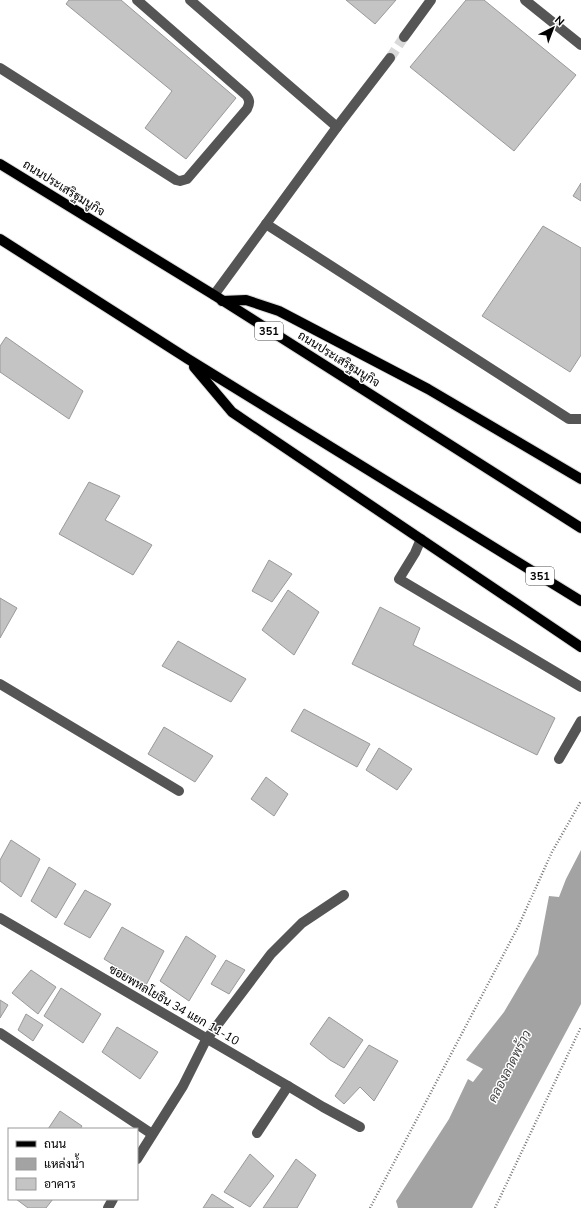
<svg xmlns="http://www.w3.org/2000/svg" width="581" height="1208" font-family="'Nunito Sans',Sarabun,sans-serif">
  <rect width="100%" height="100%" fill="#fff"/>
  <polygon fill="#a3a3a3" points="581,850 581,1004 472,1208 398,1208 396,1201 449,1119 468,1079 473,1082 483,1069 466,1060 504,1012 538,954 549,896 559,897 566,879"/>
  <g fill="#c4c4c4" stroke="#999">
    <polygon points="69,0 121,0 236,98 186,159 145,128 172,91 66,4"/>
    <polygon points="346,0 396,0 375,24"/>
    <polygon points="466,0 484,0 576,75 514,151 410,67"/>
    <polygon points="581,183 581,201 573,196"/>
    <polygon points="543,226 581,248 581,355 570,372 482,316"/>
    <polygon points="6,337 83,391 69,419 0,372 0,346"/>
    <polygon points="89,482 120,496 105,520 152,545 133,575 59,534"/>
    <polygon points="269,560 292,574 272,602 252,591"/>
    <polygon points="288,590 319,612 294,655 262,630"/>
    <polygon points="0,598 17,608 0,638"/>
    <polygon points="380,607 420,628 413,645 555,718 537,755 352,664"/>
    <polygon points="178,641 246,679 231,702 162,666"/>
    <polygon points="304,709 370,744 357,767 291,731"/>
    <polygon points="164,727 213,756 195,782 148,754"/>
    <polygon points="379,748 412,769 397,790 366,770"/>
    <polygon points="266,777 288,794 274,816 251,799"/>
    <polygon points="11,840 40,859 21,897 0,881 0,860"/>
    <polygon points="49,867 76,884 56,918 31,901"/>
    <polygon points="85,890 111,904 90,938 64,924"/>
    <polygon points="122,927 164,951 146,985 104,959"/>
    <polygon points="186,936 216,956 189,1001 160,981"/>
    <polygon points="226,960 245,970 229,994 211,984"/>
    <polygon points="31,970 56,987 38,1014 12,993"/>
    <polygon points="61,988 101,1014 83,1043 44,1016"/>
    <polygon points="0,1000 8,1005 0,1018"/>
    <polygon points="26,1014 43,1025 33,1041 18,1030"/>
    <polygon points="329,1017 363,1040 344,1068 330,1060 310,1044"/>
    <polygon points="117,1027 158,1052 140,1079 102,1052"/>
    <polygon points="369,1045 398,1061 374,1101 360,1087 344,1104 335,1096"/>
    <polygon points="60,1111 82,1126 80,1129 48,1129"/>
    <polygon points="250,1154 274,1176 250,1207 224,1192"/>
    <polygon points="296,1159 316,1175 297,1208 263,1208"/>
    <polygon points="212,1194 234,1208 203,1208"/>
    <polygon points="16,1199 53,1199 46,1208 28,1208"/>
  </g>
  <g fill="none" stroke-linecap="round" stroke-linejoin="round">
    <polyline stroke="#d9d9d9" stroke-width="10" stroke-dasharray="10 5" stroke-linecap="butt" points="390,58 404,37"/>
    <defs>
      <g id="major">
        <polyline points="0,164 214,295 581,528"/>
        <polyline points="0,239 188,359 581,601"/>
        <polyline points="222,301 246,300 279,311 428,389 581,479"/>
        <polyline points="194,367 232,412 581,647"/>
      </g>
    </defs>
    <use href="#major" stroke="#dbdbdb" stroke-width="12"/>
    <g stroke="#777" stroke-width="2.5" stroke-dasharray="1 2" stroke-linecap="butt">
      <polyline points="370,1208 518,927 552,852 581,801"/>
      <polyline points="495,1208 581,1027"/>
    </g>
    <g stroke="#555" stroke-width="10">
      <polyline points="190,0 337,127"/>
      <polyline points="525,0 581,45"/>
      <polyline points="404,37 431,0"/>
      <path d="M0,68L176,180L180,181L187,179L247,109C250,103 250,100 246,95L137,0"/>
      <polyline points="266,224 569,419 581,419"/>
      <polyline points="214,295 337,127 390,58"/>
      <polyline points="421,539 415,553 399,579 581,687"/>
      <polyline points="0,684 179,791"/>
      <polyline points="559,759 581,721"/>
      <polyline points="0,918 288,1086 257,1133"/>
      <polyline points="0,1033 152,1134"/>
      <polyline points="288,1086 323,1107 360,1127"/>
      <polyline points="137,1159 183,1086 206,1040 271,954 302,923 344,895"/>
      <polyline points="108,1208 113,1199"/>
    </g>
    <use href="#major" stroke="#000" stroke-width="10"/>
  </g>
  <g text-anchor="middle" stroke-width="3" stroke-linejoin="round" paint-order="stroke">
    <g fill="#fff" stroke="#4c4c4c" stroke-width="1">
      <rect x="255" y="322" width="28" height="18" rx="3"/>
      <rect x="526" y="567" width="28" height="18" rx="3"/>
    </g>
    <g font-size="11" font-weight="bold" fill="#000">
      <text x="269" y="335">351</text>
      <text x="540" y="580">351</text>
    </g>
    <g font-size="12" fill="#000" stroke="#fff">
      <text transform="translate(64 188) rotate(32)" y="4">ถนนประเสริฐมนูกิจ</text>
      <text transform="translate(339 359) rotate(32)" y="4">ถนนประเสริฐมนูกิจ</text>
      <text transform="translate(174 1005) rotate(30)" y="4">ซอยพหลโยธิน 34 แยก 11-10</text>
    </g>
    <g font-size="13" font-style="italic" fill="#444" stroke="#fff">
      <text transform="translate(509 1066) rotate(-63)" y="5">คลองลาดพร้าว</text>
    </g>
  </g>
  <rect x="8" y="1128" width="130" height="72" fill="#ffffff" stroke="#999999"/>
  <rect x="16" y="1141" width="20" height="6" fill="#000000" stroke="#999999"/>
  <text x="44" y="1148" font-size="12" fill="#000000">ถนน</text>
  <rect x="16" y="1158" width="20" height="12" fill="#a3a3a3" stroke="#999999"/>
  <text x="44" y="1168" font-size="12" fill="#000000">แหล่งน้ำ</text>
  <rect x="16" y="1178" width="20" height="12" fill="#c4c4c4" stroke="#999999"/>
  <text x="44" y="1188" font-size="12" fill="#000000">อาคาร</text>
  <g transform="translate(553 28) rotate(42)" stroke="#ffffff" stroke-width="3" paint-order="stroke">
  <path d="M0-3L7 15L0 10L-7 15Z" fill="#000000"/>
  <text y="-6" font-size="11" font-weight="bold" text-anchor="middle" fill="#000000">N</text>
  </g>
</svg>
